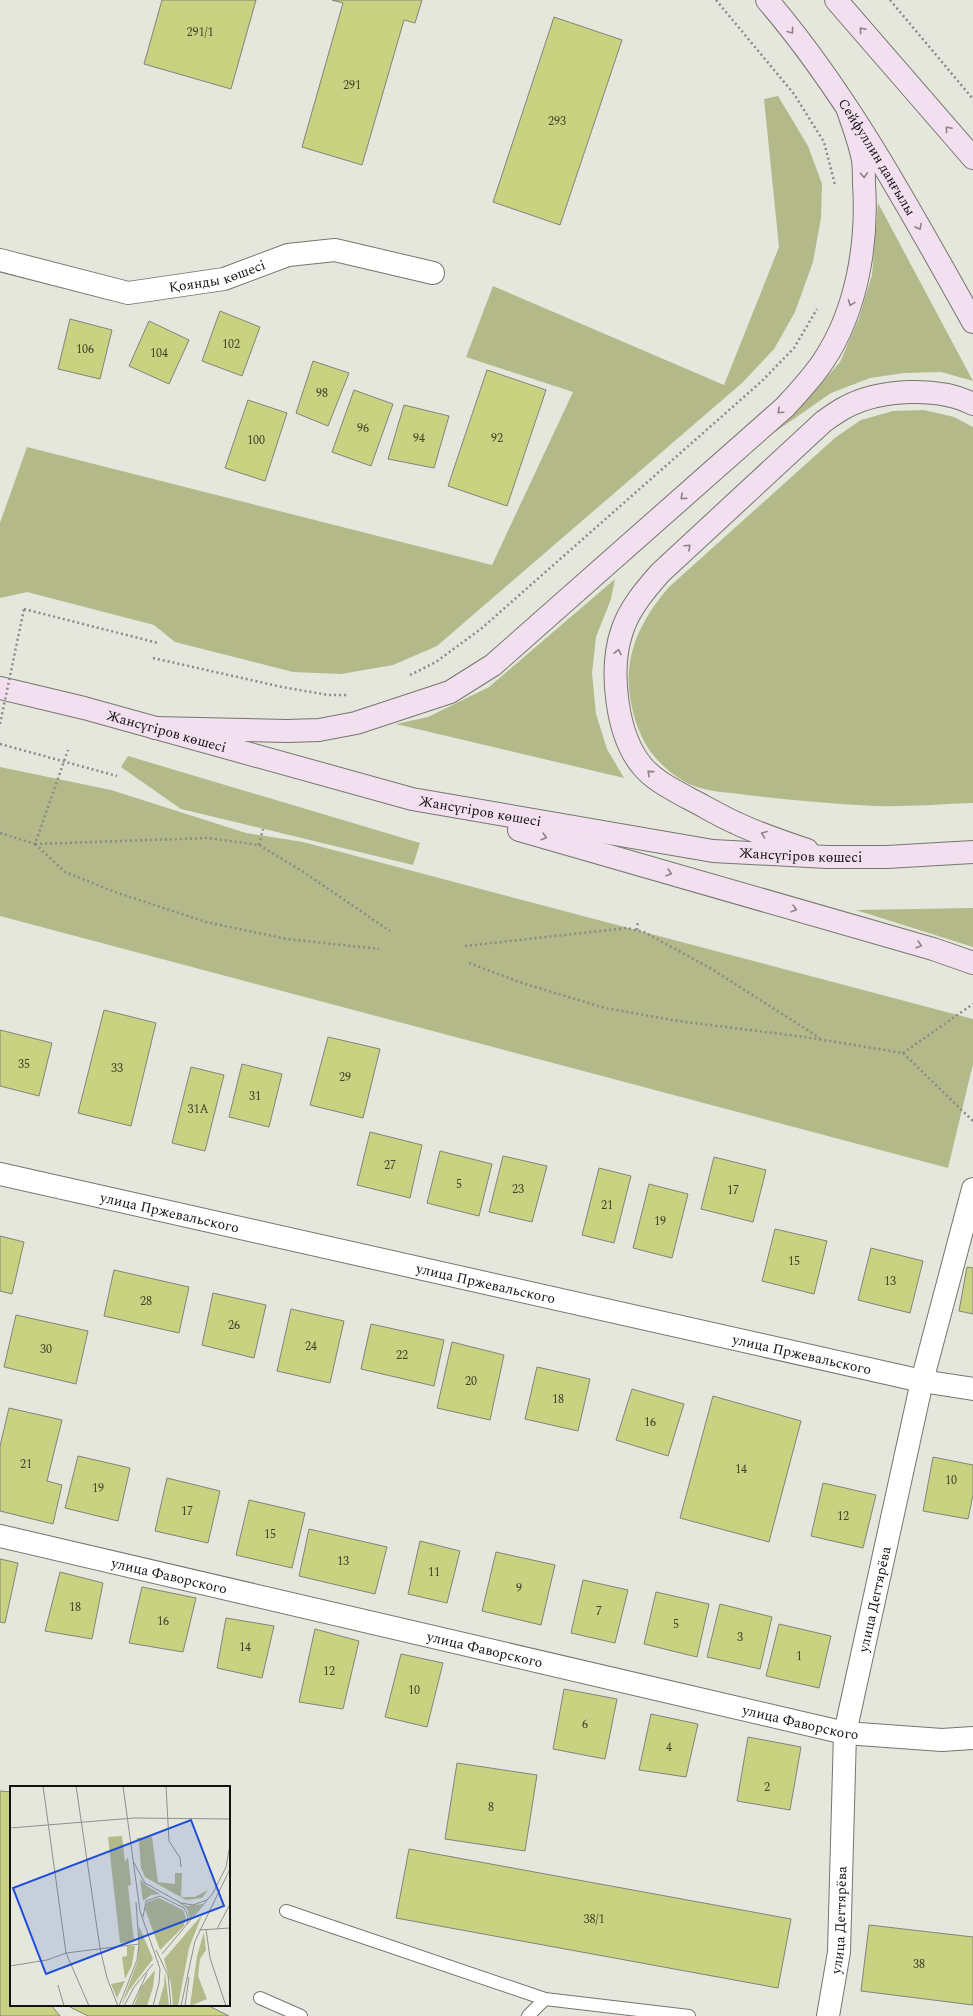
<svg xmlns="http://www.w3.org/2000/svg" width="973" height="2016" font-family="Spectral,serif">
  <rect width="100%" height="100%" fill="#e5e6dc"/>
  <g fill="#b4b98a">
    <polygon points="778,96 808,146 822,184 821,218 813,262 795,312 774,349 742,383 437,646 393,665 341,674 293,672 175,642 154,625 27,592 0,598 0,523 27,447 492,565 573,392 466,357 493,286 724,385 779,247 764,99"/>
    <polygon points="878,203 973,381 941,372 904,373 870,378 831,393 755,446 813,393 840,362 859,318 872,275"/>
    <path d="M924,410L954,417L973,427V803C941,804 908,807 876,806C834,804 790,800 747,795C727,792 703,792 685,782C653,763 638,739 631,703C622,657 640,621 669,587L836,437L861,420L893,411Z"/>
    <polygon points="615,579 611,599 596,637 592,673 596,714 607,749 624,778 396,724 428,717 489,687"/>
    <polygon points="128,756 420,843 413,865 181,809 121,767"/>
    <polygon points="0,767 111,790 246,833 303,842 973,1019 973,1064 948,1168 0,916"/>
    <polygon points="973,908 973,947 856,910"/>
  </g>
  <g fill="#c9d280" stroke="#83847a">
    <polygon points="162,0 256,0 231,89 144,64"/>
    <polygon points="332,0 422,0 415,23 404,20 362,165 302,147 343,3"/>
    <polygon points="554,17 622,40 560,225 493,202"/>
    <polygon points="220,311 260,327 242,376 202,361"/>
    <polygon points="70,319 112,330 100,379 58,369"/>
    <polygon points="149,321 189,340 169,384 129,366"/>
    <polygon points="313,361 349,373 328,426 296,413"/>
    <polygon points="487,370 546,390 507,506 448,486"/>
    <polygon points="354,390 393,404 371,466 332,452"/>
    <polygon points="248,400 287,413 265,481 225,468"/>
    <polygon points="404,405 449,416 434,468 388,459"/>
    <polygon points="104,1010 156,1023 131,1126 78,1113"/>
    <polygon points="0,1030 52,1043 39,1096 0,1086"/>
    <polygon points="328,1037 380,1049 363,1118 310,1105"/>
    <polygon points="242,1064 282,1074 269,1127 229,1117"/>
    <polygon points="191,1067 224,1075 205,1151 172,1143"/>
    <polygon points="370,1132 422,1145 410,1198 357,1185"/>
    <polygon points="440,1151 492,1164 479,1216 427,1203"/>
    <polygon points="503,1156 547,1166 532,1222 489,1212"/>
    <polygon points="714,1157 766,1170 753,1222 701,1209"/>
    <polygon points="599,1168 631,1176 614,1243 582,1235"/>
    <polygon points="649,1184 688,1194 672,1258 633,1248"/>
    <polygon points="775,1229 827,1241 814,1294 762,1281"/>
    <polygon points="0,1236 24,1242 12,1294 0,1291"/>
    <polygon points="871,1248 923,1261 910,1313 858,1300"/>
    <polygon points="967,1267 973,1268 973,1314 959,1311"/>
    <polygon points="114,1270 189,1287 179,1333 104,1316"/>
    <polygon points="213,1293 266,1305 254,1358 202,1345"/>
    <polygon points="291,1309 344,1321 330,1383 277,1371"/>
    <polygon points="16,1315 88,1331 76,1384 4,1367"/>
    <polygon points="371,1324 444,1340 434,1386 361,1369"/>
    <polygon points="452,1342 504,1355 490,1420 437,1408"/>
    <polygon points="537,1367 590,1379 578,1431 525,1419"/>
    <polygon points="632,1389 684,1404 668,1456 616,1440"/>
    <polygon points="713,1396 801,1421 769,1542 680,1518"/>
    <polygon points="9,1408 62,1420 47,1481 62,1485 53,1524 0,1511 0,1446"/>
    <polygon points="78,1456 130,1468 118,1521 65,1508"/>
    <polygon points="933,1457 973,1465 973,1495 968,1519 923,1511"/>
    <polygon points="167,1478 220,1491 208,1543 155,1531"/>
    <polygon points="823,1483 876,1495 863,1548 811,1536"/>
    <polygon points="249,1500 305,1513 292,1568 236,1555"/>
    <polygon points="309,1529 387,1547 375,1594 299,1576"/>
    <polygon points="420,1541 460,1551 447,1603 408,1594"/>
    <polygon points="496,1552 555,1565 541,1625 482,1611"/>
    <polygon points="0,1559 18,1563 5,1623 0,1622"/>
    <polygon points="60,1572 103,1583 92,1639 45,1631"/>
    <polygon points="583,1580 628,1590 615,1643 571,1633"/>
    <polygon points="142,1587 196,1598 183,1652 129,1643"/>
    <polygon points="656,1592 709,1604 697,1657 644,1644"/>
    <polygon points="720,1604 772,1617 760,1669 707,1657"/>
    <polygon points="226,1618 274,1626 262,1678 217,1668"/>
    <polygon points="779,1624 831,1636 819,1688 766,1676"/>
    <polygon points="315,1629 359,1641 343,1709 299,1702"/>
    <polygon points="401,1654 443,1663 427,1727 385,1717"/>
    <polygon points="564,1689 617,1699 605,1759 553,1749"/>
    <polygon points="651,1714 698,1724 686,1777 639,1770"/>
    <polygon points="748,1737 801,1747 790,1810 737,1801"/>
    <polygon points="457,1763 537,1775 525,1851 445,1839"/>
    <polygon points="0,1791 11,1792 11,2005 51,2005 60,2016 0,2016"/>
    <polygon points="409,1849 791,1919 778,1988 396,1918"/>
    <polygon points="869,1925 973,1937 973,2005 861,1991"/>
    <polygon points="70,2005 207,2005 229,2016 88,2016 70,2007"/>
  </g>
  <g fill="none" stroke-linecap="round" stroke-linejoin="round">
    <defs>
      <g id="lane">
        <polyline points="286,1911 545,1999 689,2016"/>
        <polyline points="260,1998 301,2016"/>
        <polyline points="528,2016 545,1999"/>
      </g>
      <g id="street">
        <path id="s1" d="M0,260L128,293L224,279L288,255L335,250L433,273"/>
        <path id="s2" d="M0,1174L922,1381L973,1389"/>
        <path id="s3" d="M0,1536L845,1733L942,1740L973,1738"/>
        <path id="s4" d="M828,2016L839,1952L845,1733L922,1381L973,1189"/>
      </g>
      <g id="secondary">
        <path id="s5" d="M767,0C850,97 911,212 973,322"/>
        <polyline points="836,0 973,158"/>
        <path id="s6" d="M0,688L84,708L412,799L713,851L827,857H887L973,852"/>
        <path d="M155,728L287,731L319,730L356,723L450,692L493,665L785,407C799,392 813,377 824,360C857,310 868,243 864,184C864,176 864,168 863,160C860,143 853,126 848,110"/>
        <polyline points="519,830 933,949 973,963"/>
        <path d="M807,850C783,842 759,834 736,823C720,816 704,806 688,798C672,789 655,781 643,767C616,736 609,669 622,631C629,609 645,590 660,573L823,422C830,417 838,411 846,407C880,389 939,386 973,404"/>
      </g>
    </defs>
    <use href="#lane" stroke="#75776d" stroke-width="14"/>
    <use href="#street" stroke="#75776d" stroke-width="24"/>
    <use href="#secondary" stroke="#75776d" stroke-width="24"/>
    <g stroke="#8b8b84" stroke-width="2.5" stroke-dasharray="2 3" stroke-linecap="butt">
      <polyline points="716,0 794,94 824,142 835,185"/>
      <polyline points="890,0 973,99"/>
      <polyline points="24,609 158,643"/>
      <polyline points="153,658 282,687 328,695 348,695"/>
      <polyline points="410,675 436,662 482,628 762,381 794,348 817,309"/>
      <polyline points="0,833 35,844 68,750"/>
      <polyline points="35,844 208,838 259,845 302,871 390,931"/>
      <polyline points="35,844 65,872 115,892 206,922 287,939 379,949"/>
      <polyline points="259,845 263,829"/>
      <polyline points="637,930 638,920"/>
      <polyline points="465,946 627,928 644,932 710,968 820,1038"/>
      <polyline points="469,963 522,983 605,1008 678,1021 805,1037 903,1053 973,1121"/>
      <polyline points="903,1053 973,1004"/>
    </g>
    <use href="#lane" stroke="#fff" stroke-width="12"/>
    <use href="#street" stroke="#fff" stroke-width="22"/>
    <use href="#secondary" stroke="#f2dfef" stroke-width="22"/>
    <g stroke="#8b8b84" stroke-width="2.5" stroke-dasharray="2 3" stroke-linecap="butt">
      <polyline points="0,724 24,609"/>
      <polyline points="0,744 117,776"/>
    </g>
  </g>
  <defs><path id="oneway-chevron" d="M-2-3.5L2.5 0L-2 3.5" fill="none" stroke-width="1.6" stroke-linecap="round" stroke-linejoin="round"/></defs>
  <g stroke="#8d828a">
    <use href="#oneway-chevron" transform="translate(862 30) rotate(-131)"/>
    <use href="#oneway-chevron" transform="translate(791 31) rotate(53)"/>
    <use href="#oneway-chevron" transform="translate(948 129) rotate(-130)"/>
    <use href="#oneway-chevron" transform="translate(864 175) rotate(87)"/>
    <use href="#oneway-chevron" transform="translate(919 227) rotate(61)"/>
    <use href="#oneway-chevron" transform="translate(851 303) rotate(111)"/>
    <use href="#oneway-chevron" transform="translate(780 411) rotate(138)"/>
    <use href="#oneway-chevron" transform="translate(683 497) rotate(138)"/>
    <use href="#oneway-chevron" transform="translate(688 547) rotate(-43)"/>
    <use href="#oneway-chevron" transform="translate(618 652) rotate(-78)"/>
    <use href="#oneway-chevron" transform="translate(650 773) rotate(-139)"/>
    <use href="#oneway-chevron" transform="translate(764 834) rotate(-159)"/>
    <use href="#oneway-chevron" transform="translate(544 837) rotate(16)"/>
    <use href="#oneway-chevron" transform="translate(669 873) rotate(16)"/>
    <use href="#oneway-chevron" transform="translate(794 909) rotate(16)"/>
    <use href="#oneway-chevron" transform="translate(919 945) rotate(16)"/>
  </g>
  <g text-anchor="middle" stroke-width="3.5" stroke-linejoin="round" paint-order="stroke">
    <g font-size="12" fill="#3f412a">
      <text x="200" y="36">291/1</text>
      <text x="352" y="89">291</text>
      <text x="557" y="125">293</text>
      <text x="231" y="348">102</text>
      <text x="85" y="353">106</text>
      <text x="159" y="357">104</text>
      <text x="322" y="397">98</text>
      <text x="363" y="432">96</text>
      <text x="419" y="442">94</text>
      <text x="497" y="442">92</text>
      <text x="256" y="444">100</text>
      <text x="24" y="1068">35</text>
      <text x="117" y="1072">33</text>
      <text x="345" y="1081">29</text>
      <text x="255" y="1100">31</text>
      <text x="198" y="1113">31А</text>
      <text x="390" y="1169">27</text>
      <text x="459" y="1188">5</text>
      <text x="518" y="1193">23</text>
      <text x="733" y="1194">17</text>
      <text x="607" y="1209">21</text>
      <text x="660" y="1225">19</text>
      <text x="794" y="1265">15</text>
      <text x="890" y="1285">13</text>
      <text x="146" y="1305">28</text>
      <text x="234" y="1329">26</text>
      <text x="311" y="1350">24</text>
      <text x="46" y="1353">30</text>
      <text x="402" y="1359">22</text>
      <text x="471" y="1385">20</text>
      <text x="558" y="1403">18</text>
      <text x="650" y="1426">16</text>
      <text x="26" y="1468">21</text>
      <text x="741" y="1473">14</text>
      <text x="951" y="1484">10</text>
      <text x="98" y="1492">19</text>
      <text x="187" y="1515">17</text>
      <text x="843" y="1520">12</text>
      <text x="270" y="1538">15</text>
      <text x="343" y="1565">13</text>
      <text x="434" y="1576">11</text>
      <text x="519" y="1592">9</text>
      <text x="75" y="1611">18</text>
      <text x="599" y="1615">7</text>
      <text x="163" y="1625">16</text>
      <text x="676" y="1628">5</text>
      <text x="740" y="1641">3</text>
      <text x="245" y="1651">14</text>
      <text x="799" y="1660">1</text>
      <text x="329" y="1675">12</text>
      <text x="414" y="1694">10</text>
      <text x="585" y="1728">6</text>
      <text x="669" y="1751">4</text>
      <text x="767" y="1791">2</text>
      <text x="491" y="1811">8</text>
      <text x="594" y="1923">38/1</text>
      <text x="919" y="1968">38</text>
    </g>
    <g font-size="14" fill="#11110e" stroke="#e5e6dc">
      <text dy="5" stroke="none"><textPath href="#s5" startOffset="192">Сейфуллин даңғылы</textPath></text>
      <text dy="5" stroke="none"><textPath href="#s1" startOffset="223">Қоянды көшесі</textPath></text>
      <text dy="5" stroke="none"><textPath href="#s6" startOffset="172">Жансүгіров көшесі</textPath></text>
      <text dy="5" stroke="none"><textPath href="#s6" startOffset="496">Жансүгіров көшесі</textPath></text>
      <text dy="5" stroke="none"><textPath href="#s6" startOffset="820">Жансүгіров көшесі</textPath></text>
      <text dy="5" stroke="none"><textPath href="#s2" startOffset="174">улица Пржевальского</textPath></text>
      <text dy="5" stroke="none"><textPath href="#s2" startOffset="498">улица Пржевальского</textPath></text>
      <text dy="5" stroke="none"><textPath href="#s2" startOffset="822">улица Пржевальского</textPath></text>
      <text dy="5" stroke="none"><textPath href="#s3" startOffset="174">улица Фаворского</textPath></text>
      <text dy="5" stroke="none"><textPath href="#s4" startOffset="421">улица Дегтярёва</textPath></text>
      <text dy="5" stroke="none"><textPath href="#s3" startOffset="498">улица Фаворского</textPath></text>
      <text dy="5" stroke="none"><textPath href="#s3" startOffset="822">улица Фаворского</textPath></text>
      <text dy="5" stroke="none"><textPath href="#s4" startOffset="97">улица Дегтярёва</textPath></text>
    </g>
  </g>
  <g transform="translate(10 1786)">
    <rect width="220" height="220" fill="#e5e6dc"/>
    <path d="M112,50L115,76L118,71L121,99L118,100L124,155L110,157L98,51ZM142,51L148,96L165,98V87H172L171,111H185L198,104L192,112L176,114L135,91L131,82L129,56L126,52ZM130,93L137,100L150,108L141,109L133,115ZM149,112L173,124L176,132L174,140L150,164L135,123L137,116ZM167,115L177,120L193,118L180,133L177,123ZM192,129L179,162L168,220H163L161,198L154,173ZM129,140L143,173L120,203L111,220L128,174ZM194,146L196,164L190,173L188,190L197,213L180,220L187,170ZM117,160H125L122,179L115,193L112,171L117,170ZM145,184L143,201L137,220H124L131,201ZM155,185L159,220H148L154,199ZM115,195L107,212L101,198Z" fill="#b4b98a"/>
    <path fill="none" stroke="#90918a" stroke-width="1" d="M33,0L56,167L79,220M66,0L90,162L97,192L108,220M113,0L130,125L150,183L149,197L143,220M156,0L159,55L170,72L171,81M0,42L124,32L220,33M124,77L135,97L171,117L183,119L197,114M133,131L136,115L150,110L174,122L178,130L177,138M196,143L200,172L216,220M207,143L220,118M189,144L220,142M146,164L158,189L161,220M152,168L203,107L216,81L220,59M0,180L37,174L56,167L129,158M48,199L54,220M109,220L127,174L129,158L126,116M114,220L124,201L143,178M122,220L137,187M171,220L185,155L220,83M175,220L179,191"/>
    <path fill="#1d4ed8" fill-opacity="0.15" stroke="#1d4ed8" stroke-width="2" d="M181,34L214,120L36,188L3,102Z"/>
    <rect width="220" height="220" fill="none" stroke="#11110e" stroke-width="2"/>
  </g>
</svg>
